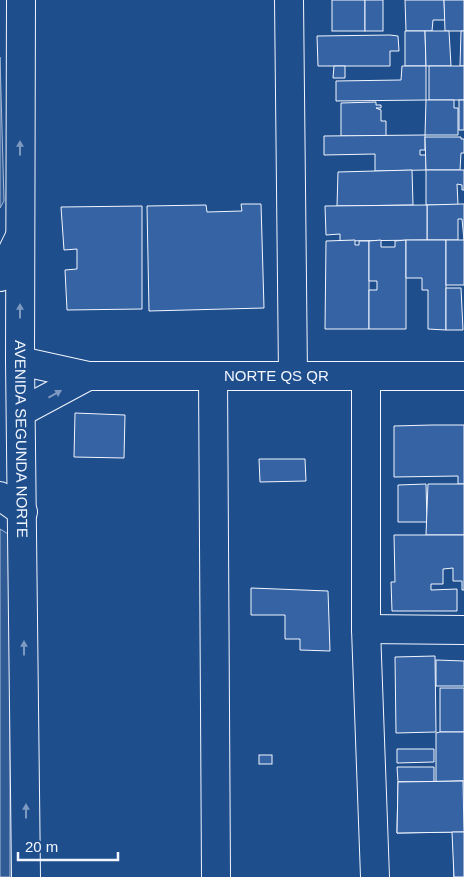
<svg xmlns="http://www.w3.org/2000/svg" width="464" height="877" font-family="Helvetica,sans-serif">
  <rect width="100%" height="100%" fill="#1f4e8c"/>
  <g fill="#305b95" stroke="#a8bbd7">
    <polygon points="0,57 4,201 0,208"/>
    <polygon points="0,529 10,535 10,877 0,877"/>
  </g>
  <g fill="#3563a3" stroke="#f2f6ff">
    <rect x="332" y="0" width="33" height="31"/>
    <rect x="365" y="0" width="18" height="31"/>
    <polygon points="405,0 444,0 445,20 433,20 432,31 406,31"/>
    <polygon points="444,0 464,0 464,31 445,31"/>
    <polygon points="405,31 425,31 426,66 405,66"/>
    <polygon points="425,31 449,31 451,66 426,66"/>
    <polygon points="461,31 464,31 464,66 460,66"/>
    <polygon points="390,35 398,36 399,51 390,51 390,66 318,66 317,36"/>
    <polygon points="334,66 345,66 345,78 333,78"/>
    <polygon points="402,66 426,66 426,100 336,101 336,81 401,80"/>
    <rect x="429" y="66" width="35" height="34"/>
    <polygon points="426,100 454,100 454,108 458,108 458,135 425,135"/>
    <rect x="459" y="100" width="5" height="30"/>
    <polygon points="376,102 376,105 381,105 381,108 376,108 381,110 381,121 386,121 386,136 341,136 341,103"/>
    <polygon points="425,135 425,150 420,150 420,155 426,155 426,170 375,171 375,154 324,155 324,136"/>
    <polygon points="425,137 461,137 461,139 464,139 464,153 461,153 460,170 426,170"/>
    <polygon points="412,170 413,205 337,206 338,172"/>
    <polygon points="426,170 464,170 464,190 462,190 462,185 457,184 458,205 426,205"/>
    <polygon points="241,204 261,204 264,308 149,311 147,206 206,205 207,212 242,211"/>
    <polygon points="462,204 464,204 464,240 462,219 458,219 458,240 427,240 427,205"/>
    <polygon points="427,205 427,240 340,241 340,234 326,235 325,206"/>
    <polygon points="142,206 142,309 67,310 65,270 77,269 77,249 64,250 61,207"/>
    <polygon points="355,240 355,245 359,245 359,241 369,241 369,329 325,329 326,241"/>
    <polygon points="381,240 381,247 395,247 395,241 406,240 406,329 369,329 369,290 377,290 377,281 369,281 369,241"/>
    <polygon points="406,240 446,240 446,330 428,329 428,290 422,290 422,278 406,278"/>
    <rect x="446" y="240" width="18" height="45"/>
    <polygon points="446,288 461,288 463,330 446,330"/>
    <polygon points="75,413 125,415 124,458 74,457"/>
    <polygon points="432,425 464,425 464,484 458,484 458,476 394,477 394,426"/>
    <polygon points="259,459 305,459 306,481 260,482"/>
    <polygon points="426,484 427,522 398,522 398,485"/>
    <polygon points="428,484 464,484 464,535 426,535"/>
    <polygon points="394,535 464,535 464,590 462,590 462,581 453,581 453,568 443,569 443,584 431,584 431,590 457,589 457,611 392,611 391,582 395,582"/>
    <polygon points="251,588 328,591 330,651 300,650 300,639 285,639 285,615 251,615"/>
    <polygon points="435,656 436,732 396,733 395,657"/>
    <polygon points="436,660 464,661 464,686 436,686"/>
    <rect x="440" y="688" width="24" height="44"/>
    <polygon points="440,732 464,732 464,781 436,782 436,733"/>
    <polygon points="397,749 434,749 434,762 397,763"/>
    <rect x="259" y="755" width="13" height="9"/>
    <polygon points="397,767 434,767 434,782 398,782"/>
    <polygon points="463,781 464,877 454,877 453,832 397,833 398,782"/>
    <polygon points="463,781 464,832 397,833 398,782"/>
    <polygon points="452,832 464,832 464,877 454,877"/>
  </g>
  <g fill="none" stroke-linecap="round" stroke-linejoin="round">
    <defs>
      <g id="minor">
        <polyline points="289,0 293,375"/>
        <polyline points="0,277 20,236"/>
        <path id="s1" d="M20,361L88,376H464"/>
        <polyline points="213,376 216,877"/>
        <polyline points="366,377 366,629 375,877"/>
        <polyline points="21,412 88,376"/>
        <polyline points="0,496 23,512"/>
        <polyline points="366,629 464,630"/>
      </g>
      <g id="major">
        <path id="s2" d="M21,0L20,361L26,877"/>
      </g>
    </defs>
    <use href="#minor" stroke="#f2f6ff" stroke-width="30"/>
    <use href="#major" stroke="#f2f6ff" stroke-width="30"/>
    <use href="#minor" stroke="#1f4e8c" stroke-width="28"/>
    <use href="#major" stroke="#1f4e8c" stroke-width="28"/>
  </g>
  <defs><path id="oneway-solid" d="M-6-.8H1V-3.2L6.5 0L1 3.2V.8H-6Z" transform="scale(1.25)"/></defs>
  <g fill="#7e9ac0">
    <use href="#oneway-solid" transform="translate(20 148) rotate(-90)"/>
    <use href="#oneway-solid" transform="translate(20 311) rotate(-90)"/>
    <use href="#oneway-solid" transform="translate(55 394) rotate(-29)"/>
    <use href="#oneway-solid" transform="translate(24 648) rotate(-90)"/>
    <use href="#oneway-solid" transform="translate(26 811) rotate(-90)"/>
  </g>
  <g text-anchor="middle" stroke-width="4" stroke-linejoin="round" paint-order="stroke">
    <g font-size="15" fill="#f2f6ff" stroke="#1f4e8c">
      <text dy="5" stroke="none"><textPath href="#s1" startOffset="258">NORTE QS QR</textPath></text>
      <text dy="5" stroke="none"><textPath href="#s2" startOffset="439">AVENIDA SEGUNDA NORTE</textPath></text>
    </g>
  </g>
  <path d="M18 852v8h100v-8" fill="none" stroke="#f2f6ff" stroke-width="2.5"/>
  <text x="25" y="852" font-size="15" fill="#f2f6ff" stroke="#1f4e8c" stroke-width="4" paint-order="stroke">20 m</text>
</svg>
